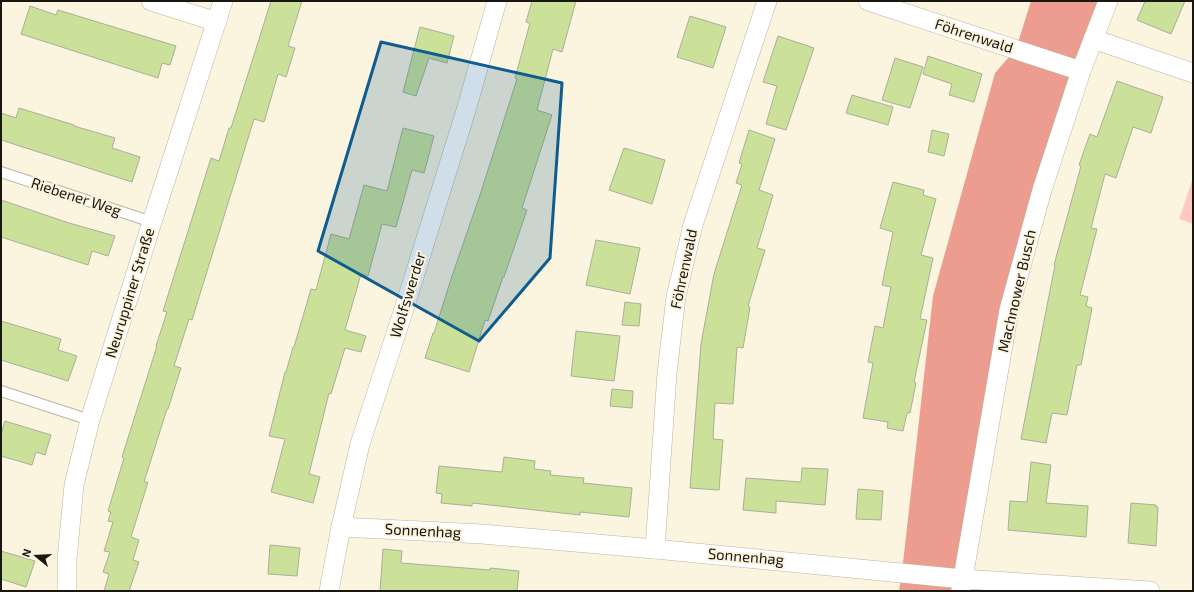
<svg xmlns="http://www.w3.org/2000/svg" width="1194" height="592" font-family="'Exo 2',sans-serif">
  <rect width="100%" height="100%" fill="#fbf4de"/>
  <polygon fill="#ffc9c0" points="1193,178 1193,224 1179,219"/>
  <polygon fill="#ec9d90" points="1031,1 1108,1 1042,190 961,591 899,591 902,572 933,296 995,73 1016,49"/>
  <g fill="#cbe199" stroke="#a8af9b">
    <polygon points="271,1 302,1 288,46 295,48 286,77 278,74 264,122 254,119 192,320 189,319 174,366 181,368 168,409 167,409 144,482 148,482 131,537 139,540 133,560 139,562 129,591 104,591 109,574 103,572 110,552 104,551 113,522 108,521 111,512 108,511 124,458 122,457 157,346 156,346 167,312 163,311 211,158 219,161 229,128 231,128"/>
    <polygon points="532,1 576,1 562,52 553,49 537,110 552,115 522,208 527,210 504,277 503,277 488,321 485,320 469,372 425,358 433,333 434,333 451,279 480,195 517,79 515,78 530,23 526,22"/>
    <polygon points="1145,1 1185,1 1171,34 1137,20"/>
    <polygon points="30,6 56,15 58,10 176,46 170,65 162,63 158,78 21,34"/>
    <polygon points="690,16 726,27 713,68 677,57"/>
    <polygon points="420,27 454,36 447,63 429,58 416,96 403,92"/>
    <polygon points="778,36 814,48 786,130 766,124 777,86 763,82"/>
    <polygon points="928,56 982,74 974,102 949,95 952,84 923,74"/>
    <polygon points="895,58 923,67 910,108 882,100"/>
    <polygon points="1117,81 1163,97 1151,133 1133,127 1116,178 1105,174 1091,228 1097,229 1080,295 1088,297 1086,306 1092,308 1081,365 1077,365 1067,415 1052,413 1046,443 1021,439 1055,265 1054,265 1081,166 1079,165 1090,134 1097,137"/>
    <polygon points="852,95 893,107 888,125 846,113"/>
    <polygon points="19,108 74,125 74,126 115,138 112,148 140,157 132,182 1,140 1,113 16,118"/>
    <polygon points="403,128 434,136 424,173 412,170 396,227 382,224 368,276 361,274 345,330 366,336 361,352 345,348 331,394 329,393 309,474 320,477 313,503 271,492 285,439 269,436 285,372 286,372 293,347 294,347 311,289 316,290 331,234 349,239 364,185 387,191"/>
    <polygon points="749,130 775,139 759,190 773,195 757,248 765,250 748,306 750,307 743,348 737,347 733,404 715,403 713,439 723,440 719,490 690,488 701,344 714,274 742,185 736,183 742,164 739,163"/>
    <polygon points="932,130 949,134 944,156 928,152"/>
    <polygon points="624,148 665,160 652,204 609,190"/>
    <polygon points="893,182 924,190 923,195 936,199 921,255 933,258 920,319 927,320 914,382 916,383 910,413 907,413 903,431 887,428 888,422 863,418 873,363 868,362 875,326 883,328 891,287 882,285 893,232 880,228"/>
    <polygon points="1,200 69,223 115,236 108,256 92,251 88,265 1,237"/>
    <polygon points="596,240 640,248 630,294 586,285"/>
    <polygon points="625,302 641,304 639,326 622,325"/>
    <polygon points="1,321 61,339 58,350 77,356 68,381 1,360"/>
    <polygon points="576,331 620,336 614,381 571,376"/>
    <polygon points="612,389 633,391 632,408 610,406"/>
    <polygon points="5,421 51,435 45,455 36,452 32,465 1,456 1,434"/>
    <polygon points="504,457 535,461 534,469 551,471 550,475 584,478 583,483 632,488 629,517 580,512 580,515 472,503 472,506 441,503 442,494 436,493 439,466 502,472"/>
    <polygon points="1031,462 1051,465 1046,503 1088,506 1086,537 1008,530 1010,501 1027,502"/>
    <polygon points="802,468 828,469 825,505 776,501 776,513 743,510 746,478 801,482"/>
    <polygon points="858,489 883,491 881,520 856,519"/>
    <polygon points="1131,503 1156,505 1156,507 1158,507 1156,546 1128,543"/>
    <polygon points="270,545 300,548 297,576 268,574"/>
    <polygon points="383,549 402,551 401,563 490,570 490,568 519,571 517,591 380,591"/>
    <polygon points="1,551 35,561 26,587 1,579"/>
  </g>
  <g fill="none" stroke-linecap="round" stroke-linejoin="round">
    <defs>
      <g id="lane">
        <polyline points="1,172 152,222"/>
        <polyline points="1,391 90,420"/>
      </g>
      <g id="street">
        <polyline points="151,1 217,22"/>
        <polyline points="868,1 1081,71"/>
        <polyline points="1093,39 1193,73"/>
        <polyline points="341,527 482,534 655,549 963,579 1150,591"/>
        <polyline points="655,549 667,373 676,297 693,225 767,1"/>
        <polyline points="961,590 1009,310 1042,190 1081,71 1108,1"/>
        <polyline points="67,591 67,559 74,485 90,420 152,222 223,1"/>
        <polyline points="329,591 341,527 360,444 404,309 467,107 497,1"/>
      </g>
    </defs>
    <use href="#lane" stroke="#bbb4a0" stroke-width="12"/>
    <use href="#street" stroke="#bbb4a0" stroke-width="20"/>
    <use href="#lane" stroke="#fff" stroke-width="10"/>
    <use href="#street" stroke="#fff" stroke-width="19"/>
  </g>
  <path fill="#0f5c8f" fill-opacity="0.2" stroke="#0f5c8f" stroke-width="3" stroke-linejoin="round" d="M381,42L562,83L550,258L479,341L318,251Z"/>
  <g text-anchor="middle" stroke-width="4" stroke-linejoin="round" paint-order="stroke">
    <g font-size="15" fill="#1a1710" stroke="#fbf4de">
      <text transform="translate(974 36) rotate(18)" y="5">Föhrenwald</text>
      <text transform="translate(76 197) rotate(18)" y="5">Riebener Weg</text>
      <text transform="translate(684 269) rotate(-78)" y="5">Föhrenwald</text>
      <text transform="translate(1017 291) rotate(-77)" y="5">Machnower Busch</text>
      <text transform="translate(130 293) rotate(-73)" y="5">Neuruppiner Straße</text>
      <text transform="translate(408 295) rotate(-73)" y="5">Wolfswerder</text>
      <text transform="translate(423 531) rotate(3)" y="5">Sonnenhag</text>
      <text transform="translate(746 557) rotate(5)" y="5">Sonnenhag</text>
    </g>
  </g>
  <rect width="1194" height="592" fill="none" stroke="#1a1710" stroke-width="4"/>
  <g transform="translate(36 556) rotate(288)" stroke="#fbf4de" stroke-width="3" paint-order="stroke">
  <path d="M0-3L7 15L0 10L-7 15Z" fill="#1a1710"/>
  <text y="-6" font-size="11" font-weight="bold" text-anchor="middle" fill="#1a1710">N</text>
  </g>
</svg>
